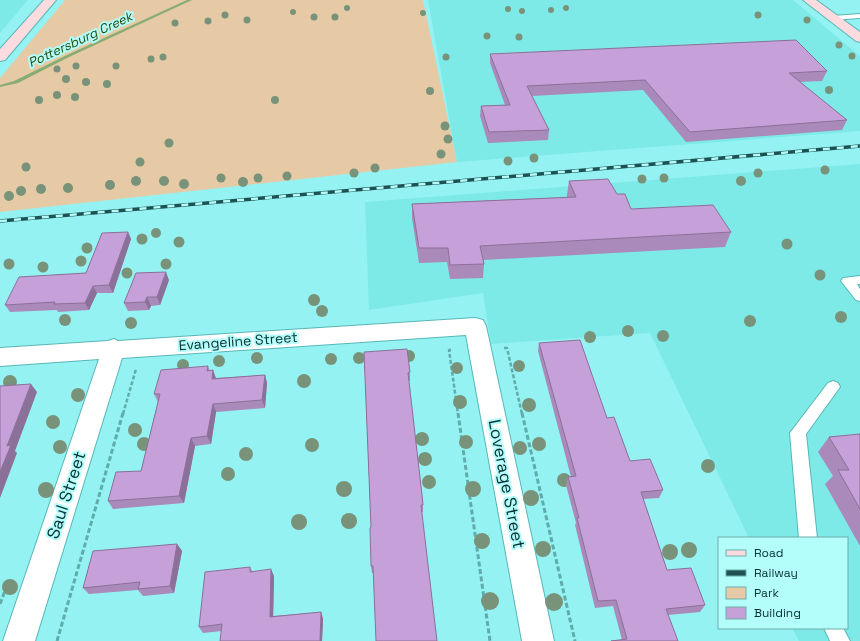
<svg xmlns="http://www.w3.org/2000/svg" width="860" height="641" font-family="'Space Grotesk',sans-serif">
  <rect width="100%" height="100%" fill="#94f3f2"/>
  <g fill="#7deae8">
    <polygon points="0,0 28,0 0,33"/>
    <polygon points="428,0 793,0 860,56 860,131 457,162"/>
    <polygon points="860,164 860,641 799,641 792,628 847,628 847,538 749,538 650,333 491,344 483,293 369,310 365,202"/>
  </g>
  <polygon fill="#e6caa5" points="65,0 423,0 457,162 0,212 0,78"/>
  <g fill="none" stroke-linecap="round" stroke-linejoin="round">
    <polygon fill="#88ac72" fill-rule="evenodd" points="187,0 192,0 69,57 18,83 0,87 0,85 14,81 67,55"/>
    <defs>
      <g id="lane">
        <polygon points="860,14 860,18 833,20 829,18 833,16"/>
        <polygon points="860,276 860,284 857,284 860,289 860,301 856,300 841,281 843,278"/>
        <polygon points="833,381 838,383 840,387 806,434 817,538 799,538 790,433 828,383"/>
        <polygon points="824,628 843,628 850,641 830,641"/>
      </g>
      <polygon id="street" points="475,318 483,320 486,326 554,641 522,641 466,335 122,358 35,641 3,641 99,359 0,366 0,348 108,341 114,339 118,341"/>
      <g id="secondary">
        <polygon points="44,0 56,0 5,60 0,61 0,49"/>
        <polygon points="803,0 816,0 860,32 860,42 856,41"/>
      </g>
    </defs>
    <use href="#lane" stroke="#57b7b6" stroke-width="2"/>
    <use href="#street" stroke="#57b7b6" stroke-width="2"/>
    <use href="#secondary" stroke="#57b7b6" stroke-width="2"/>
    <g stroke="#60acab" stroke-width="2.5" stroke-dasharray="4 2" stroke-linecap="butt">
      <polyline points="504,348 507,348 522,414"/>
      <polyline points="451,350 449,350 458,414"/>
      <polyline points="123,414 136,369"/>
    </g>
    <g stroke="#60acab" stroke-width="3" stroke-dasharray="5 2.5" stroke-linecap="butt">
      <polyline points="458,413 490,641"/>
      <polyline points="522,413 575,641"/>
      <polyline points="0,604 8,583"/>
      <polyline points="57,641 123,413"/>
    </g>
    <use href="#lane" fill="#fff" fill-rule="evenodd"/>
    <use href="#street" fill="#fff" fill-rule="evenodd"/>
    <use href="#secondary" fill="#fddbdf" fill-rule="evenodd"/>
    <defs>
      <polyline id="rail" points="0,221 860,146"/>
    </defs>
    <use href="#rail" stroke="#1d5252" stroke-width="3.5"/>
    <use href="#rail" stroke="#b3fdfb" stroke-width="2.5" stroke-dasharray="7" stroke-linecap="butt"/>
  </g>
  <g fill="#79937a">
    <circle cx="347" cy="8" r="3"/>
    <circle cx="566" cy="8" r="3"/>
    <circle cx="508" cy="9" r="3"/>
    <circle cx="551" cy="10" r="3"/>
    <circle cx="522" cy="11" r="3"/>
    <circle cx="293" cy="12" r="3"/>
    <circle cx="423" cy="13" r="3"/>
    <circle cx="225" cy="15" r="3.5"/>
    <circle cx="758" cy="15" r="3.5"/>
    <circle cx="314" cy="17" r="3.5"/>
    <circle cx="335" cy="17" r="3.5"/>
    <circle cx="247" cy="20" r="3.5"/>
    <circle cx="807" cy="20" r="3.5"/>
    <circle cx="208" cy="21" r="3.5"/>
    <circle cx="175" cy="23" r="3.5"/>
    <circle cx="487" cy="36" r="3.5"/>
    <circle cx="519" cy="37" r="3.5"/>
    <circle cx="839" cy="45" r="3.5"/>
    <circle cx="852" cy="56" r="3.5"/>
    <circle cx="163" cy="57" r="3.5"/>
    <circle cx="446" cy="57" r="3.5"/>
    <circle cx="151" cy="59" r="3.5"/>
    <circle cx="76" cy="66" r="3.5"/>
    <circle cx="116" cy="66" r="3.5"/>
    <circle cx="57" cy="69" r="3.5"/>
    <circle cx="66" cy="79" r="4"/>
    <circle cx="86" cy="82" r="4"/>
    <circle cx="107" cy="84" r="4"/>
    <circle cx="829" cy="90" r="4"/>
    <circle cx="430" cy="91" r="4"/>
    <circle cx="57" cy="95" r="4"/>
    <circle cx="75" cy="97" r="4"/>
    <circle cx="39" cy="100" r="4"/>
    <circle cx="275" cy="100" r="4"/>
    <circle cx="445" cy="126" r="4.5"/>
    <circle cx="448" cy="139" r="4.5"/>
    <circle cx="169" cy="143" r="4.5"/>
    <circle cx="441" cy="154" r="4.5"/>
    <circle cx="534" cy="158" r="4.5"/>
    <circle cx="508" cy="161" r="4.5"/>
    <circle cx="140" cy="162" r="4.5"/>
    <circle cx="26" cy="167" r="4.5"/>
    <circle cx="375" cy="168" r="4.5"/>
    <circle cx="825" cy="170" r="4.5"/>
    <circle cx="354" cy="173" r="4.5"/>
    <circle cx="758" cy="173" r="4.5"/>
    <circle cx="287" cy="176" r="4.5"/>
    <circle cx="221" cy="178" r="4.5"/>
    <circle cx="258" cy="178" r="4.5"/>
    <circle cx="664" cy="178" r="4.5"/>
    <circle cx="642" cy="179" r="4.5"/>
    <circle cx="136" cy="181" r="5"/>
    <circle cx="164" cy="181" r="5"/>
    <circle cx="741" cy="181" r="5"/>
    <circle cx="243" cy="182" r="5"/>
    <circle cx="184" cy="184" r="5"/>
    <circle cx="110" cy="185" r="5"/>
    <circle cx="68" cy="188" r="5"/>
    <circle cx="41" cy="189" r="5"/>
    <circle cx="21" cy="191" r="5"/>
    <circle cx="9" cy="196" r="5"/>
    <circle cx="156" cy="233" r="5"/>
    <circle cx="142" cy="239" r="5.5"/>
    <circle cx="179" cy="242" r="5.5"/>
    <circle cx="787" cy="244" r="5.5"/>
    <circle cx="87" cy="248" r="5.5"/>
    <circle cx="81" cy="261" r="5.5"/>
    <circle cx="9" cy="264" r="5.5"/>
    <circle cx="166" cy="264" r="5.5"/>
    <circle cx="43" cy="267" r="5.5"/>
    <circle cx="127" cy="273" r="5.5"/>
    <circle cx="820" cy="275" r="5.5"/>
    <circle cx="314" cy="300" r="6"/>
    <circle cx="322" cy="311" r="6"/>
    <circle cx="841" cy="317" r="6"/>
    <circle cx="65" cy="320" r="6"/>
    <circle cx="750" cy="321" r="6"/>
    <circle cx="131" cy="323" r="6"/>
    <circle cx="628" cy="331" r="6"/>
    <circle cx="663" cy="336" r="6"/>
    <circle cx="590" cy="337" r="6"/>
    <circle cx="409" cy="356" r="6"/>
    <circle cx="257" cy="358" r="6"/>
    <circle cx="359" cy="358" r="6"/>
    <circle cx="331" cy="359" r="6"/>
    <circle cx="219" cy="361" r="6"/>
    <circle cx="183" cy="365" r="6"/>
    <circle cx="519" cy="366" r="6"/>
    <circle cx="457" cy="368" r="6"/>
    <circle cx="304" cy="381" r="7"/>
    <circle cx="10" cy="382" r="7"/>
    <circle cx="78" cy="395" r="7"/>
    <circle cx="460" cy="402" r="7"/>
    <circle cx="529" cy="405" r="7"/>
    <circle cx="53" cy="422" r="7"/>
    <circle cx="135" cy="430" r="7"/>
    <circle cx="422" cy="439" r="7"/>
    <circle cx="466" cy="442" r="7"/>
    <circle cx="144" cy="444" r="7"/>
    <circle cx="539" cy="444" r="7"/>
    <circle cx="312" cy="445" r="7"/>
    <circle cx="60" cy="447" r="7"/>
    <circle cx="520" cy="448" r="7"/>
    <circle cx="246" cy="454" r="7"/>
    <circle cx="425" cy="459" r="7"/>
    <circle cx="708" cy="466" r="7"/>
    <circle cx="228" cy="474" r="7"/>
    <circle cx="564" cy="480" r="7"/>
    <circle cx="429" cy="482" r="7"/>
    <circle cx="344" cy="489" r="8"/>
    <circle cx="473" cy="489" r="8"/>
    <circle cx="46" cy="490" r="8"/>
    <circle cx="531" cy="498" r="8"/>
    <circle cx="349" cy="521" r="8"/>
    <circle cx="299" cy="522" r="8"/>
    <circle cx="482" cy="541" r="8"/>
    <circle cx="543" cy="549" r="8"/>
    <circle cx="689" cy="550" r="8"/>
    <circle cx="670" cy="552" r="8"/>
    <circle cx="10" cy="587" r="8"/>
    <circle cx="490" cy="601" r="9"/>
    <circle cx="554" cy="602" r="9"/>
  </g>
  <g fill="#aa8abb">
    <polygon points="490,54 827,71 822,81 800,82 847,120 842,130 686,142 643,90 532,96 549,130 548,140 488,143 480,116 481,106 505,105 490,63"/>
    <polygon points="569,181 617,194 631,209 731,232 725,247 483,260 484,264 483,278 450,279 447,262 419,263 412,218 412,204 567,197 567,195"/>
    <polygon points="128,232 131,239 113,293 97,293 89,310 58,312 57,310 10,312 5,305 86,273"/>
    <polygon points="169,280 160,305 151,306 149,310 128,311 124,303"/>
    <polygon points="539,343 607,418 630,461 663,490 659,498 643,499 667,570 705,605 700,612 668,615 678,641 622,640 613,606 595,608 575,525 576,523 566,485 568,477 571,477 538,351"/>
    <polygon points="364,352 410,372 410,381 409,381 423,505 423,512 422,512 373,573 372,573 371,566 371,527"/>
    <polygon points="208,366 210,371 213,370 216,378 265,375 267,383 265,408 216,412 211,444 195,446 184,503 113,509 108,501 141,471 158,402 154,394"/>
    <polygon points="860,434 860,546 825,484 833,476 818,452 829,437"/>
    <polygon points="177,544 182,551 174,593 143,596 138,590 89,594 83,588"/>
    <polygon points="250,567 252,571 274,576 273,616 321,612 323,619 322,641 220,641 222,631 203,633 199,627"/>
  </g>
  <g fill="#8b7098">
    <polygon points="128,232 131,239 113,293 109,285"/>
    <polygon points="166,272 169,280 160,305 157,297"/>
    <polygon points="93,286 97,293 89,310 85,303"/>
    <polygon points="147,297 151,306 149,310 145,302"/>
    <polygon points="213,370 216,379 212,379"/>
    <polygon points="265,375 267,383 265,408 262,400"/>
    <polygon points="31,384 37,392 15,451 17,453 0,498 0,472 7,446"/>
    <polygon points="213,404 216,412 211,444 207,436"/>
    <polygon points="191,438 195,446 184,503 179,496"/>
    <polygon points="177,544 182,551 174,593 170,586"/>
    <polygon points="271,569 274,576 273,623 270,617"/>
    <polygon points="321,612 323,619 322,641 320,641"/>
  </g>
  <g fill="#c6a0d9" stroke="#8b7098">
    <polygon points="796,40 827,71 789,73 847,120 690,132 645,80 527,86 549,130 489,132 481,106 510,105 490,54"/>
    <polygon points="608,179 617,194 625,194 631,209 713,205 731,232 480,246 484,264 450,265 448,248 419,248 412,204 576,197 569,181"/>
    <polygon points="128,232 109,285 93,286 85,303 54,304 55,302 5,305 19,277 86,273 102,233"/>
    <polygon points="166,272 157,297 147,297 145,302 124,303 136,273"/>
    <polygon points="580,340 607,418 614,417 630,461 650,459 663,490 641,492 667,570 691,568 705,605 666,609 678,641 611,641 627,639 616,600 598,601 577,518 579,518 568,477 576,476 539,343"/>
    <polygon points="407,349 410,372 408,373 422,495 423,505 421,505 437,641 376,641 373,566 371,566 370,528 371,527 364,352"/>
    <polygon points="208,366 207,371 213,370 212,379 265,375 262,400 213,404 207,436 191,438 179,496 108,501 116,472 141,471 160,394 154,394 161,370"/>
    <polygon points="31,384 7,446 11,445 0,472 0,386"/>
    <polygon points="860,434 860,509 838,470 849,470 829,437"/>
    <polygon points="177,544 170,586 138,589 140,582 83,588 93,551"/>
    <polygon points="250,567 250,572 271,569 270,617 321,612 320,641 220,641 222,624 199,627 205,572"/>
  </g>
  <g text-anchor="middle" stroke-width="4" stroke-linejoin="round" paint-order="stroke">
    <g font-size="13" font-style="italic" fill="#264809" stroke="#b3fdfb">
      <text transform="translate(80 39) rotate(-25)" y="5">Pottersburg Creek</text>
    </g>
    <g font-size="14" fill="#063232" stroke="#b3fdfb">
      <text transform="translate(238 341) rotate(-4)" y="5">Evangeline Street</text>
    </g>
    <g font-size="17" fill="#063232" stroke="#b3fdfb">
      <text transform="translate(507 484) rotate(79)" y="6">Loverage Street</text>
      <text transform="translate(66 495) rotate(-72)" y="6">Saul Street</text>
    </g>
  </g>
  <rect x="718" y="537" width="130" height="92" fill="#b3fdfb" stroke="#6eacab"/>
  <rect x="726" y="550" width="20" height="6" fill="#fddbdf" stroke="#6eacab"/>
  <text x="754" y="557" font-size="12" fill="#063232">Road</text>
  <rect x="726" y="570" width="20" height="6" fill="#1d5252" stroke="#6eacab"/>
  <text x="754" y="577" font-size="12" fill="#063232">Railway</text>
  <rect x="726" y="587" width="20" height="12" fill="#e6caa5" stroke="#6eacab"/>
  <text x="754" y="597" font-size="12" fill="#063232">Park</text>
  <rect x="726" y="607" width="20" height="12" fill="#c6a0d9" stroke="#6eacab"/>
  <text x="754" y="617" font-size="12" fill="#063232">Building</text>
</svg>
